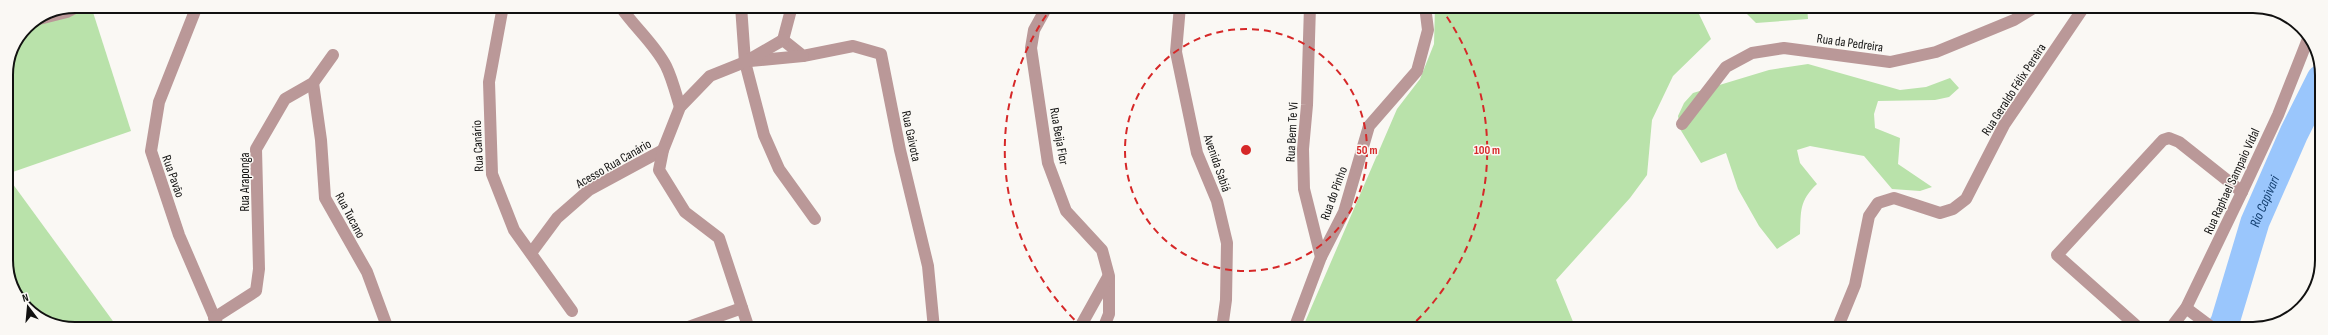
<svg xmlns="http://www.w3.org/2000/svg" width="2328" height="335" font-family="'Sofia Sans Condensed',sans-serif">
  <rect width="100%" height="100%" fill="#faf8f4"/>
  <g fill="#b9e2aa">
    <polygon points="75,6 91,6 131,131 7,174 6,75 11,48 26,26 49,11"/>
    <polygon points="1435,6 1699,6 1699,14 1711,39 1673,76 1652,120 1647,175 1630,198 1556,280 1576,329 1302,329 1397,109 1420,79 1434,44"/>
    <polygon points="1739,6 1807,6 1808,19 1756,23"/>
    <path d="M1808,64L1900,90L1926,87L1950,78L1959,88L1949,97L1935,100L1878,101L1874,114L1875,128L1900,138L1898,164L1932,187L1920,191L1892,189L1864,156L1810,146L1797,150L1800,163L1817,184C1799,201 1801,211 1800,234L1777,249L1759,226L1738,189L1726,153L1701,163L1680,129L1678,116L1684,103L1693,93L1769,70Z"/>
    <polygon points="7,176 118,328 66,328 29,312 8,278"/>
  </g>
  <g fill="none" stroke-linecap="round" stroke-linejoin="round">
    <path stroke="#9ac6fc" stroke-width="29" id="s1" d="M2221,329L2225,322L2255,222L2294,133L2321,79"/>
    <g stroke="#ba9898" stroke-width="12">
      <polyline points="197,6 159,102 151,151 179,235 219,328"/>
      <polyline points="503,6 489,82 492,174 514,230 572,311"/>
      <path d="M620,6C634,27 654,43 666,66C672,78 676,94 680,107"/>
      <polyline points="741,6 745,62 764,135 779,169 815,219"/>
      <polyline points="1044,6 1044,12 1034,30 1031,48 1048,163 1066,211 1102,250 1109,276 1109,314 1103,329"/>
      <polyline points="1180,6 1176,52 1197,153 1217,201 1227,243 1226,300 1222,329"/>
      <polyline points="1310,6 1307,105 1303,149 1304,189 1321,257"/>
      <polyline points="35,20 67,12 79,6"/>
      <polyline points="783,40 803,56 853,46 881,54 900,150 928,266 934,329"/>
      <polyline points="783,40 792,6"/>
      <polyline points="750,61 803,56"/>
      <polyline points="313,83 321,140 325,198 367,272 388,329"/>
      <polyline points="1682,124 1726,67 1752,53 1784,48 1890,62 1936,52 2014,20 2035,7"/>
      <polyline points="531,253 557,218 589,190 663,150"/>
      <polyline points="2186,308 2214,329"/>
      <polyline points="214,318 256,291 259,269 256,149 285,99 313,83 333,55"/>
      <polyline points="683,329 742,308"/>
      <polyline points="749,329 719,238 685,212 659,170 663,150 680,107 710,76 745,62 783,40"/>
      <polyline points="1079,329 1108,277"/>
      <polyline points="1294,329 1321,257 1344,212 1369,126 1417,71 1428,30 1425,6"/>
      <polyline points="1837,329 1855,285 1869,216 1878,203 1894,198 1940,213 1953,209 1966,199 2004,125 2084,7"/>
      <polyline points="2140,329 2057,255 2163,140 2169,138 2179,142 2242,192"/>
      <polyline points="2170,329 2186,308 2242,192 2278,115 2308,39"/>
    </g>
  </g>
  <g fill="none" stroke="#d62828" stroke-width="2" stroke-dasharray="7 5">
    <circle cx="1246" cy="150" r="121"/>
    <path d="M1083 328A241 241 0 0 1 1052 7M1440 7A241 241 0 0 1 1409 328"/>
  </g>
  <g text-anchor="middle" stroke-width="3" stroke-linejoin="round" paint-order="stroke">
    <g font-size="13" fill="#111110" stroke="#faf8f4">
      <text transform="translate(1850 42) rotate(8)" y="5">Rua da Pedreira</text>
      <text transform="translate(2013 89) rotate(-57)" y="5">Rua Geraldo Félix Pereira</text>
      <text transform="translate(1291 132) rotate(-87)" y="5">Rua Bem Te Vi</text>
      <text transform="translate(912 136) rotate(78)" y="5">Rua Gaivota</text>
      <text transform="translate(1060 136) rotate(80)" y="5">Rua Beija Flor</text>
      <text transform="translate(477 146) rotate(-93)" y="5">Rua Canário</text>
      <text transform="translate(613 163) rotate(-30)" y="5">Acesso Rua Canário</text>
      <text transform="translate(1218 163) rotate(71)" y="5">Avenida Sabiá</text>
      <text transform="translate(174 176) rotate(71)" y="5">Rua Pavão</text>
      <text transform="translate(2231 181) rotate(-65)" y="5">Rua Raphael Sampaio Vidal</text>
      <text transform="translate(244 182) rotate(-90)" y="5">Rua Araponga</text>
      <text transform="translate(1333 193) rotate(-70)" y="5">Rua do Pinho</text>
      <text transform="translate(351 215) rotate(62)" y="5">Rua Tucano</text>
    </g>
    <g font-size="14" font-style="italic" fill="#123e6f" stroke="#faf8f4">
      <text dy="5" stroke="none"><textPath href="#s1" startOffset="135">Rio Capivari</textPath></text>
    </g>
  </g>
  <path d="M0 0H2328V335H0ZM75 13H2253A62 62 0 0 1 2315 75V260A62 62 0 0 1 2253 322H75A62 62 0 0 1 13 260V75A62 62 0 0 1 75 13Z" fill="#faf8f4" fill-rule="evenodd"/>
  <path fill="none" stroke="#111110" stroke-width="2" d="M75 13H2253A62 62 0 0 1 2315 75V260A62 62 0 0 1 2253 322H75A62 62 0 0 1 13 260V75A62 62 0 0 1 75 13Z"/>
  <circle cx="1246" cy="150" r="6" fill="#d62828" stroke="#faf8f4" stroke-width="2"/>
  <g font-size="12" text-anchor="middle" font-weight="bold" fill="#d62828" stroke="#faf8f4" stroke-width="3" stroke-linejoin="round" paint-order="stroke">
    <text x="1367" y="154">50 m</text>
    <text x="1487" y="154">100 m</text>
  </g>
  <g transform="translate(28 307) rotate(344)" stroke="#faf8f4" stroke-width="3" paint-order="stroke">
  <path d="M0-3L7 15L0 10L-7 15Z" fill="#111110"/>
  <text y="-6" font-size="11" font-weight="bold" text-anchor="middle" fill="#111110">N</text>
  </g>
</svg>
